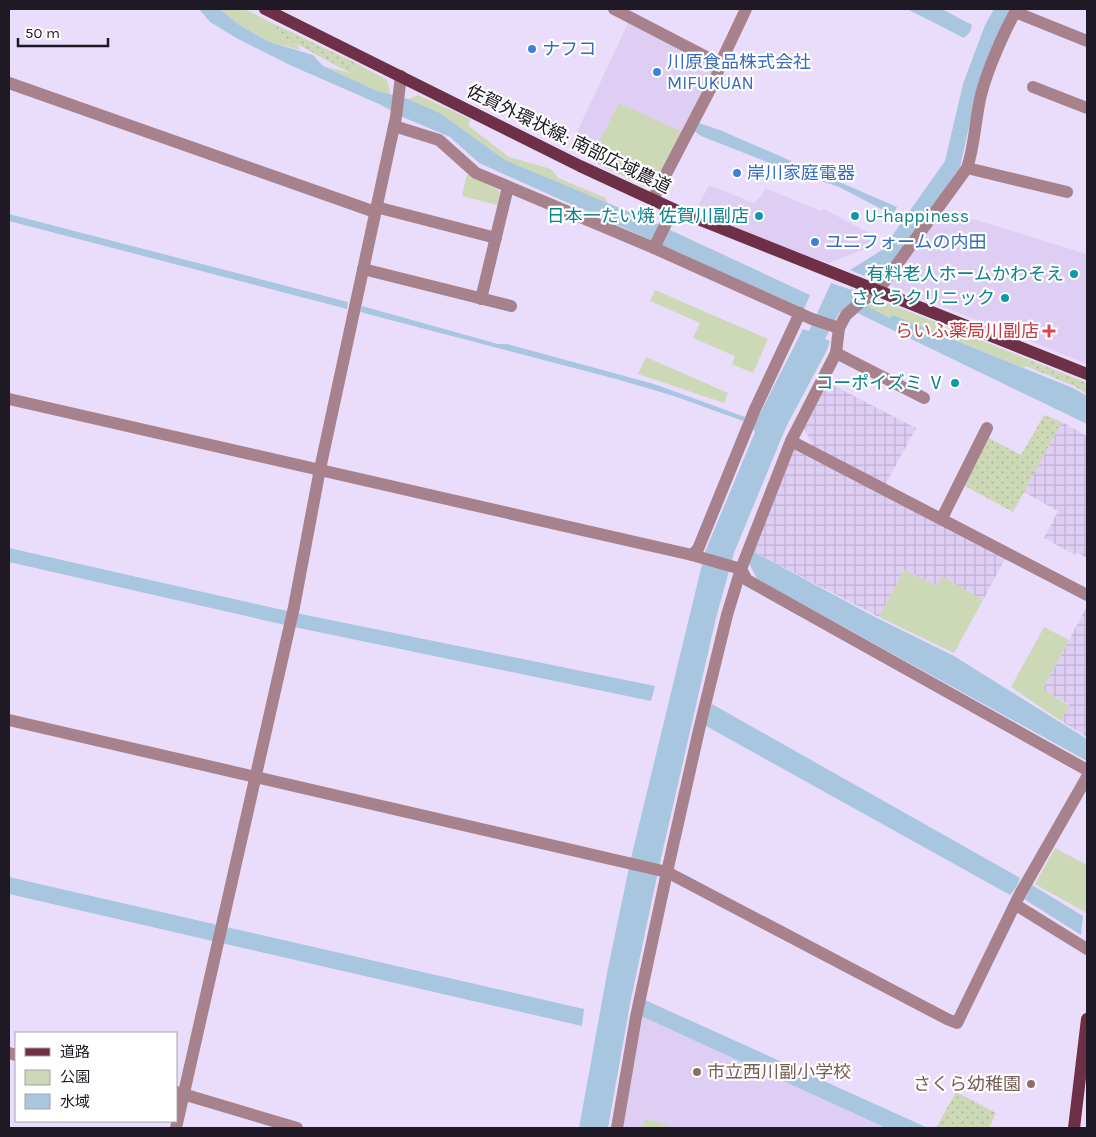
<svg xmlns="http://www.w3.org/2000/svg" width="1096" height="1137" font-family="Karla,'Noto Sans JP',sans-serif">
  <defs>
    <pattern id="industrial-grid" width="8" height="8" patternUnits="userSpaceOnUse" patternTransform="scale(1.25)"><rect width="8" height="8" fill="#dfcef4"/><path d="M0 4h8M4 0v8" fill="none" stroke="#bfb0d1"/></pattern>
    <pattern id="garden-dots" width="8" height="8" patternUnits="userSpaceOnUse" patternTransform="scale(1.25)"><rect width="8" height="8" fill="#ccd8b6"/><path d="M2 2h.1M6 6h.1" fill="none" stroke="#afb99c" stroke-width="1.8" stroke-linecap="round"/></pattern>
  </defs>
  <rect width="100%" height="100%" fill="#eaddfc"/>
  <g fill="#dfcef4">
    <polygon points="629,21 716,66 652,190 569,149"/>
    <polygon points="709,185 754,203 761,196 765,188 821,211 824,209 879,238 875,245 829,263 800,254 696,210"/>
    <polygon points="944,210 1087,254 1087,364 888,285"/>
    <polygon points="641,1016 886,1128 621,1128"/>
  </g>
  <g fill="url(#industrial-grid)">
    <polygon points="825,381 916,428 885,485 814,448 803,426"/>
    <polygon points="1062,422 1087,436 1087,558 1076,552 1075,555 1044,538 1058,511 1024,492"/>
    <polygon points="794,447 1006,557 983,600 942,576 938,586 904,570 879,617 752,551"/>
    <polygon points="1087,606 1087,737 1061,721 1069,705 1043,689"/>
  </g>
  <g fill="#ccd8b6">
    <polygon points="220,9 245,9 276,25 274,35 297,44 300,50 269,42 238,24"/>
    <polygon points="356,63 387,80 391,96 377,91 323,66 350,73"/>
    <polygon points="418,95 470,119 469,126 509,157 551,169 558,178 606,198 607,203 505,160 440,113 408,99"/>
    <polygon points="619,103 682,132 652,190 590,160"/>
    <polygon points="467,174 498,190 500,193 497,205 462,196"/>
    <polygon points="655,290 768,339 753,373 732,364 735,356 693,338 700,323 650,301"/>
    <polygon points="882,301 1030,360 1024,368 893,315 889,318 866,306"/>
    <polygon points="646,357 728,393 724,403 638,374"/>
    <polygon points="904,570 938,586 942,576 983,600 954,653 879,617"/>
    <polygon points="1044,627 1069,640 1043,689 1069,706 1061,721 1011,687"/>
    <polygon points="1055,848 1087,865 1087,913 1035,884"/>
    <polygon points="646,1118 673,1128 641,1128"/>
  </g>
  <g fill="url(#garden-dots)">
    <polygon points="276,25 356,63 350,73 297,44 274,35"/>
    <polygon points="1030,360 1087,383 1087,394 1074,386 1026,366"/>
    <polygon points="1044,415 1062,422 1013,512 963,485 987,437 1021,455"/>
    <polygon points="956,1092 996,1113 989,1128 936,1128"/>
  </g>
  <g fill="#a9c6e0">
    <polygon points="199,9 220,9 238,24 269,42 313,55 323,66 377,91 408,99 440,113 505,160 653,222 810,295 804,309 479,163 450,137 405,118 379,104 292,66 238,39 210,22"/>
    <polygon points="907,9 942,9 972,25 970,32 964,38"/>
    <polygon points="994,9 1011,9 978,87 960,167 891,265 872,279 850,270 882,250 945,161 963,84 985,25"/>
    <polygon points="699,123 720,130 897,207 893,215 839,187 777,166 701,136 694,131"/>
    <polygon points="9,214 348,302 347,309 9,221"/>
    <polygon points="831,283 858,292 856,300 889,318 893,315 1073,388 1087,396 1087,424 847,308 839,313 825,339 830,341 827,350 786,427 734,553 716,618 659,867 630,1004 608,1128 579,1128 608,968 631,858 705,552 755,432 753,429 755,423 803,329 809,331"/>
    <polygon points="362,306 498,344 507,344 654,384 745,417 743,421 674,396 616,379 360,312"/>
    <polygon points="9,548 296,613 655,686 651,701 294,627 9,562"/>
    <polygon points="754,552 873,616 954,656 1087,739 1087,761 757,579 749,563"/>
    <polygon points="712,704 1020,878 1017,886 1010,895 706,726"/>
    <polygon points="9,877 584,1009 582,1026 9,894"/>
    <polygon points="1032,885 1083,916 1081,935 1024,899"/>
    <polygon points="645,1000 928,1128 886,1128 641,1016"/>
  </g>
  <g fill="none" stroke-linecap="round" stroke-linejoin="round">
    <g stroke="#a7818c" stroke-width="12">
      <polyline points="614,9 720,64"/>
      <polyline points="1015,12 1087,41"/>
      <polyline points="9,83 375,212"/>
      <polyline points="1033,87 1087,108"/>
      <polyline points="394,126 439,140 476,173 654,248 812,319 839,328"/>
      <polyline points="967,168 1067,192"/>
      <polyline points="653,199 716,78 720,64 746,9"/>
      <polyline points="376,207 496,238"/>
      <polyline points="654,248 673,209"/>
      <polyline points="363,269 511,306"/>
      <polyline points="481,299 508,187"/>
      <polyline points="836,353 924,398"/>
      <polyline points="9,399 692,555 741,569 747,580 1087,770"/>
      <polyline points="791,441 1087,595"/>
      <polyline points="942,518 987,428"/>
      <polyline points="692,555 698,549 755,409 800,313"/>
      <polyline points="9,720 667,872 947,1019 957,1023 1020,894 1087,777"/>
      <polyline points="1016,905 1087,949"/>
      <polyline points="9,1053 16,1055"/>
      <polyline points="176,1092 297,1128"/>
      <polyline points="176,1128 294,607 320,469 396,117 401,76"/>
      <path d="M617,1128L636,1017L667,872L699,730L727,615L741,569L791,441L836,353L839,328L846,315L863,300L877,292L967,168C975,145 975,119 981,95C987,71 1004,31 1017,9"/>
    </g>
    <g stroke="#6e3046" stroke-width="12">
      <polyline points="265,9 580,166 673,209 1087,374"/>
      <polyline points="1074,1128 1087,1019"/>
    </g>
  </g>
  <g fill="#3f7fe0" stroke="#fff" stroke-width="2">
    <circle cx="532" cy="49" r="5"/>
    <circle cx="657" cy="72" r="5"/>
    <circle cx="737" cy="173" r="5"/>
    <circle cx="815" cy="242" r="5"/>
  </g>
  <g fill="#0f9aa8" stroke="#fff" stroke-width="2">
    <circle cx="759" cy="216" r="5"/>
    <circle cx="855" cy="216" r="5"/>
    <circle cx="1074" cy="274" r="5"/>
    <circle cx="1005" cy="298" r="5"/>
    <circle cx="955" cy="383" r="5"/>
  </g>
  <path fill="#e0444e" stroke="#fff" stroke-width="2" d="M1046.5 323.5h5v5h5v5h-5v5h-5v-5h-5v-5h5z"/>
  <g fill="#8d6e63" stroke="#fff" stroke-width="2">
    <circle cx="697" cy="1072" r="5"/>
    <circle cx="1031" cy="1084" r="5"/>
  </g>
  <g text-anchor="middle" stroke-width="4.5" stroke-linejoin="round" paint-order="stroke">
    <g font-size="18" fill="#366cbe" stroke="#fff" text-anchor="start">
      <text x="542" y="55">ナフコ</text>
      <text x="667" y="68">川原食品株式会社<tspan x="667" dy="21">MIFUKUAN</tspan></text>
      <text x="747" y="179">岸川家庭電器</text>
      <text x="825" y="248">ユニフォームの内田</text>
    </g>
    <g font-size="18" fill="#1e1924" stroke="#fff">
      <text transform="translate(569 139) rotate(26)" y="6">佐賀外環状線; 南部広域農道</text>
    </g>
    <g font-size="18" fill="#0d838f" stroke="#fff" text-anchor="end">
      <text x="749" y="222">日本一たい焼 佐賀川副店</text>
      <text x="865" y="222" text-anchor="start">U-happiness</text>
      <text x="1064" y="280">有料老人ホームかわそえ</text>
      <text x="995" y="304">さとうクリニック</text>
      <text x="945" y="389">コーポイズミ Ⅴ</text>
    </g>
    <g font-size="18" fill="#be3a42" stroke="#fff" text-anchor="end">
      <text x="1039" y="337">らいふ薬局川副店</text>
    </g>
    <g font-size="18" fill="#785e54" stroke="#fff" text-anchor="start">
      <text x="707" y="1078">市立西川副小学校</text>
      <text x="1021" y="1090" text-anchor="end">さくら幼稚園</text>
    </g>
  </g>
  <rect width="1096" height="1137" fill="none" stroke="#1e1924" stroke-width="20"/>
  <rect x="15" y="1032" width="162" height="90" fill="#ffffff" stroke="#a5a3a7"/>
  <rect x="25" y="1048" width="25" height="8" fill="#6e3046" stroke="#a5a3a7"/>
  <text x="60" y="1057" font-size="15" fill="#1e1924">道路</text>
  <rect x="25" y="1070" width="25" height="15" fill="#ccd8b6" stroke="#a5a3a7"/>
  <text x="60" y="1082" font-size="15" fill="#1e1924">公園</text>
  <rect x="25" y="1094" width="25" height="15" fill="#a9c6e0" stroke="#a5a3a7"/>
  <text x="60" y="1107" font-size="15" fill="#1e1924">水域</text>
  <path d="M18 38v8h90v-8" fill="none" stroke="#1e1924" stroke-width="2.5"/>
  <text x="25" y="38" font-size="15" fill="#1e1924" stroke="#ffffff" stroke-width="4" paint-order="stroke">50 m</text>
</svg>
